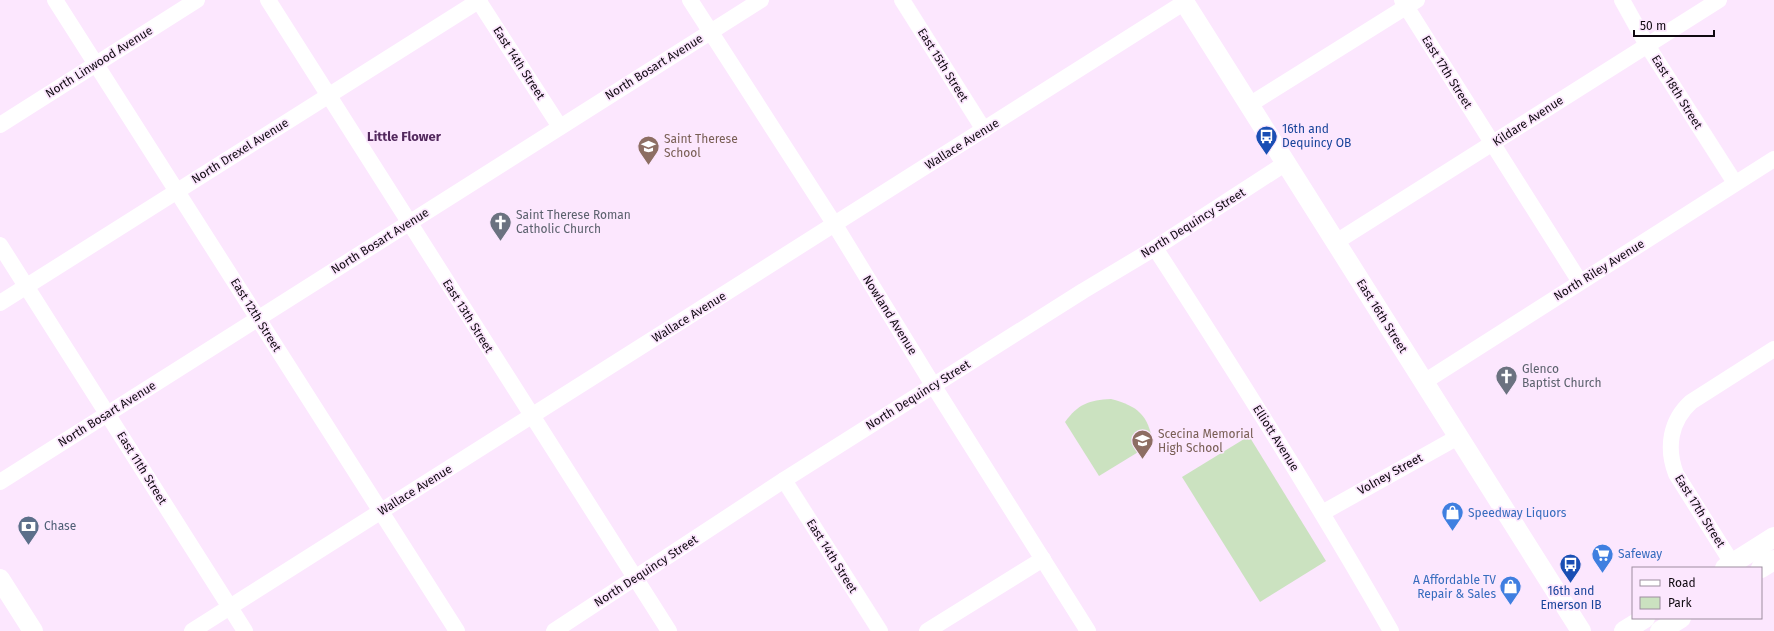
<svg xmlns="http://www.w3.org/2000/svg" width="1774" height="631" font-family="'Fira Sans',sans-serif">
  <rect width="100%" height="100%" fill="#fce7fe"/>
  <g fill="#cbe2c0">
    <path d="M1111,399C1138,406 1148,415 1153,443L1099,476L1065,422C1078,404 1089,400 1111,399Z"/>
    <polygon points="1249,436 1326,561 1260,602 1182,477"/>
  </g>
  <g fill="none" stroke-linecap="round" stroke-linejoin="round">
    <g stroke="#fff" stroke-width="16">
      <polyline points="55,0 457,631"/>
      <polyline points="268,0 669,631"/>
      <polyline points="478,0 560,127"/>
      <polyline points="690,0 835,225 933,385 1088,631"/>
      <polyline points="902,0 984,130"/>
      <polyline points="1402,0 1580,282"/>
      <polyline points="1622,0 1647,45 1735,183"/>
      <polyline points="1249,105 1417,0"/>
      <polyline points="0,125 197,0"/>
      <polyline points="1336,242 1719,0"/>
      <polyline points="0,245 245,631"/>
      <path d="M1155,248C1237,374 1317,501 1391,631"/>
      <polyline points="0,303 480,0"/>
      <polyline points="1424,382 1774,159"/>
      <polyline points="784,480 880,631"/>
      <polyline points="0,482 761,0"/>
      <polyline points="1322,513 1458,437"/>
      <path d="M1732,563L1676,474C1666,448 1670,421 1691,402L1774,349"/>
      <polyline points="192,631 1185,2"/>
      <polyline points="554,631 784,480 1083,291 1155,248 1286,163"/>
      <polyline points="927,631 1043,559"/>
    </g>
    <g stroke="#fff" stroke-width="20">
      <polyline points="1183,0 1581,631"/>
      <polyline points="1725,568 1774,537"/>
      <polyline points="1761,568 1774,560"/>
      <polyline points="0,579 33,631"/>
      <polyline points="1624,631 1645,618"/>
      <polyline points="1660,631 1681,618"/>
    </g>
  </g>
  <defs>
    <symbol id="bus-pin" viewBox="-11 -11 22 30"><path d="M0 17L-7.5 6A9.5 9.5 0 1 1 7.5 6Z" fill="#1a4fb4" stroke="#fce7fe"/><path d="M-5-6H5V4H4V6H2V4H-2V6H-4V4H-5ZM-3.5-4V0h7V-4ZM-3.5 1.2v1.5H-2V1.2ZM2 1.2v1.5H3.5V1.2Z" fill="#fff"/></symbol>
    <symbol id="school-pin" viewBox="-11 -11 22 30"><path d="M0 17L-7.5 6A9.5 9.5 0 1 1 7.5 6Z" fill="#8d6e63" stroke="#fce7fe"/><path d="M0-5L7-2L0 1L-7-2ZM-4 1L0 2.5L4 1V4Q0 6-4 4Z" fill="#fff"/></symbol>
    <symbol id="church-pin" viewBox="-11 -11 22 30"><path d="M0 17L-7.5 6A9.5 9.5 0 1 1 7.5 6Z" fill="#6b7280" stroke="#fce7fe"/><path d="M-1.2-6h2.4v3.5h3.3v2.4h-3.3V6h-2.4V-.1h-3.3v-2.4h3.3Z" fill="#fff"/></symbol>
    <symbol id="shop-pin" viewBox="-11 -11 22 30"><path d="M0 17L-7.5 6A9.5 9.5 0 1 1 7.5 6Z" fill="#3f7fe0" stroke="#fce7fe"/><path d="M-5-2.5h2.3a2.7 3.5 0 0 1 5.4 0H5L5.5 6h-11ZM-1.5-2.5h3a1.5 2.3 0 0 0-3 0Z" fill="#fff"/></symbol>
    <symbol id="bank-pin" viewBox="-11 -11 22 30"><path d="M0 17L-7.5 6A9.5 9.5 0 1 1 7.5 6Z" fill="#5c6f8a" stroke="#fce7fe"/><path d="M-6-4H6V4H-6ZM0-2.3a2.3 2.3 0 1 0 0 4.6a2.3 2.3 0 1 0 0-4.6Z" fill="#fff"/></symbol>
    <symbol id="supermarket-pin" viewBox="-11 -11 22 30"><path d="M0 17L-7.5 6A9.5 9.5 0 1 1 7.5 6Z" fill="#3f7fe0" stroke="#fce7fe"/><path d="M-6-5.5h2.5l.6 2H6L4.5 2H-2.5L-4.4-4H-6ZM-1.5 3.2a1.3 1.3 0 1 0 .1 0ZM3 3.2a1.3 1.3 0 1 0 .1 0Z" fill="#fff"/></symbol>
  </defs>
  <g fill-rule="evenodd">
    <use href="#bus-pin" x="1254" y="124" width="25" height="34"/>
    <use href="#school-pin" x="636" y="134" width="25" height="34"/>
    <use href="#church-pin" x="488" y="210" width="25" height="34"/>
    <use href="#church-pin" x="1494" y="364" width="25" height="34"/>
    <use href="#school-pin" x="1130" y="428" width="25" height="34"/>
    <use href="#shop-pin" x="1440" y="500" width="25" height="34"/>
    <use href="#bank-pin" x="16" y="514" width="25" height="34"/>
    <use href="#supermarket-pin" x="1590" y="542" width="25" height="34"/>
    <use href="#bus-pin" x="1558" y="552" width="25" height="34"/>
    <use href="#shop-pin" x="1498" y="574" width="25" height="34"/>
  </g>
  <g text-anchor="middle" stroke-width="3.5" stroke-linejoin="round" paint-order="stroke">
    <g font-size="12" fill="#0f0910" stroke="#fce7fe">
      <text transform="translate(99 62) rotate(-32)" y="4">North Linwood Avenue</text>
      <text transform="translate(519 63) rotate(57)" y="4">East 14th Street</text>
      <text transform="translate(943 65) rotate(58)" y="4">East 15th Street</text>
      <text transform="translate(654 67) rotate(-32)" y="4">North Bosart Avenue</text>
      <text transform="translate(1447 72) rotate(58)" y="4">East 17th Street</text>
      <text transform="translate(1677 92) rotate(58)" y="4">East 18th Street</text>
      <text transform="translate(1528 121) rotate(-33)" y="4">Kildare Avenue</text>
      <text transform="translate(962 144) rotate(-32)" y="4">Wallace Avenue</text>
      <text transform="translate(240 151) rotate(-32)" y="4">North Drexel Avenue</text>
      <text transform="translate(1193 223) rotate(-32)" y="4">North Dequincy Street</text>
      <text transform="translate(380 241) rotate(-32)" y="4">North Bosart Avenue</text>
      <text transform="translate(1599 270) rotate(-32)" y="4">North Riley Avenue</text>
      <text transform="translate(256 315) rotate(58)" y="4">East 12th Street</text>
      <text transform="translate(890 315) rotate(58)" y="4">Nowland Avenue</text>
      <text transform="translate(468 316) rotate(58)" y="4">East 13th Street</text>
      <text transform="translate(1382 316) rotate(58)" y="4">East 16th Street</text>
      <text transform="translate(689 317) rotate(-32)" y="4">Wallace Avenue</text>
      <text transform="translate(918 395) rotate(-32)" y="4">North Dequincy Street</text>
      <text transform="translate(107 414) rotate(-32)" y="4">North Bosart Avenue</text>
      <text transform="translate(1276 438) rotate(58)" y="4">Elliott Avenue</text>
      <text transform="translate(142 468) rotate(58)" y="4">East 11th Street</text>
      <text transform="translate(1390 474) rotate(-29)" y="4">Volney Street</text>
      <text transform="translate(415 490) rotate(-32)" y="4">Wallace Avenue</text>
      <text transform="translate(1700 511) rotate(58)" y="4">East 17th Street</text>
      <text transform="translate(832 556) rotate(58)" y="4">East 14th Street</text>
      <text transform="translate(646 571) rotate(-33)" y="4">North Dequincy Street</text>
    </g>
    <g font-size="12" fill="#164399" stroke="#fce7fe" text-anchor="start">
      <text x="1282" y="133">16th and<tspan x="1282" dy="14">Dequincy OB</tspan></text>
      <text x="1571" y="595" text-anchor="middle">16th and<tspan x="1571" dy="14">Emerson IB</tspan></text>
    </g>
    <g font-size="12" fill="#785e54" stroke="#fce7fe" text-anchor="start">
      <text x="664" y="143">Saint Therese<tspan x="664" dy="14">School</tspan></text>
      <text x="1158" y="438">Scecina Memorial<tspan x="1158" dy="14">High School</tspan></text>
    </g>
    <g font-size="12" fill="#5b616d" stroke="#fce7fe" text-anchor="start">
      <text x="516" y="219">Saint Therese Roman<tspan x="516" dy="14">Catholic Church</tspan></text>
      <text x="1522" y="373">Glenco<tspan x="1522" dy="14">Baptist Church</tspan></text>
    </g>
    <g font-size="12" fill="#366cbe" stroke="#fce7fe" text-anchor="start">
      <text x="1468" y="517">Speedway Liquors</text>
      <text x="1618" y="558">Safeway</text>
      <text x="1496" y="584" text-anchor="end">A Affordable TV<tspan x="1496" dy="14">Repair &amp; Sales</tspan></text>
    </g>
    <g font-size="12" fill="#4e5e75" stroke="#fce7fe" text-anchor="start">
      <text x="44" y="530">Chase</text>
    </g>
    <g font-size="13" font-weight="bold" fill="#52285d" stroke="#fce7fe">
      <text x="404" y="141">Little Flower</text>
    </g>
  </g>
  <rect x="1632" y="567" width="130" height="52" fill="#fce7fe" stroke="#9d8e9f"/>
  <rect x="1640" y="580" width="20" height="6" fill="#ffffff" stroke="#9d8e9f"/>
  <text x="1668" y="587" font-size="12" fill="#0f0910">Road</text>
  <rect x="1640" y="597" width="20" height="12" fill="#cbe2c0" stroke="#9d8e9f"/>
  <text x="1668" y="607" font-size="12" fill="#0f0910">Park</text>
  <path d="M1634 30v6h80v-6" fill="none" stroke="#0f0910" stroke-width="2"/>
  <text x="1640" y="30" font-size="12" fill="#0f0910" stroke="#fce7fe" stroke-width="3" paint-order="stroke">50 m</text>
</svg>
